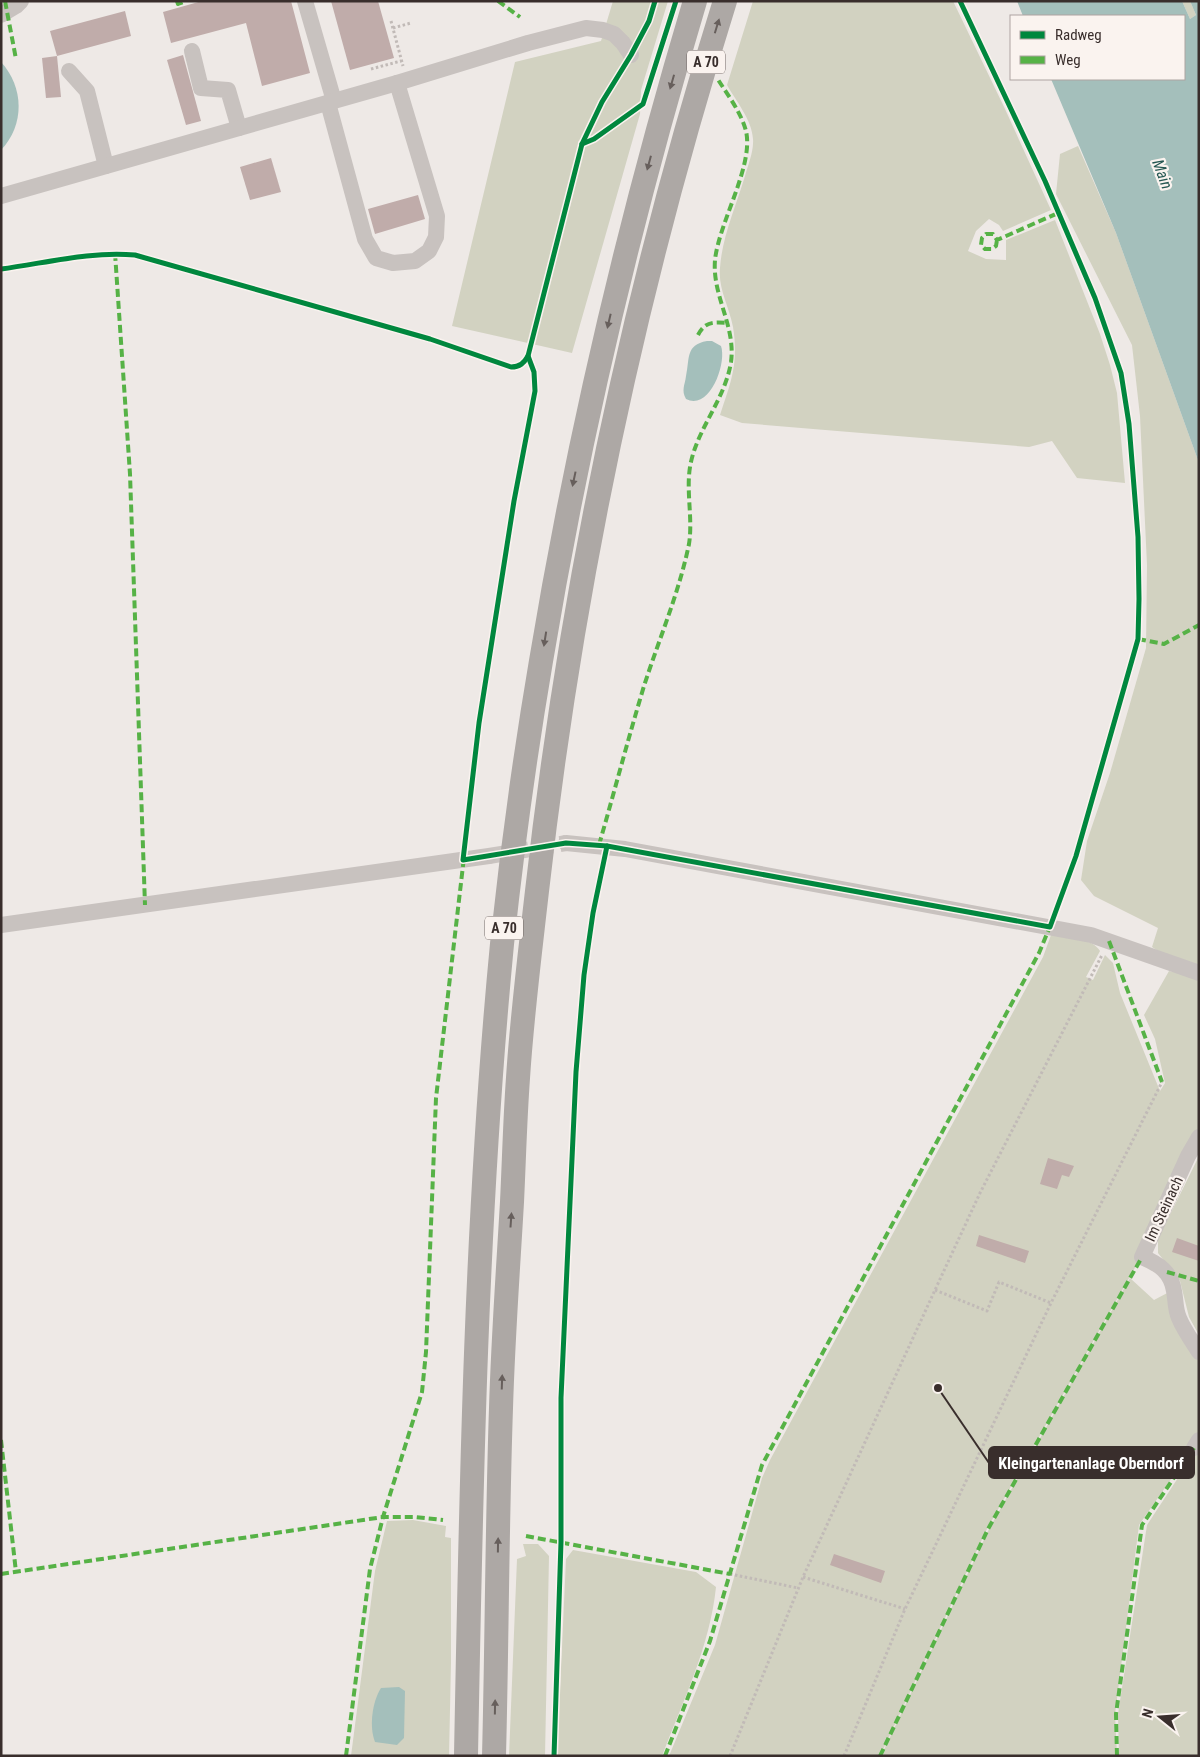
<svg xmlns="http://www.w3.org/2000/svg" width="1200" height="1757" font-family="'Roboto Condensed',sans-serif">
  <rect width="100%" height="100%" fill="#eee9e6"/>
  <g fill="#d2d2c1">
    <polygon points="613,1 668,1 641,90 640,114 572,353 452,326 515,62 601,41"/>
    <path d="M753,1H953L1005,109L1051,210L1003,231L999,225L989,219L976,231L968,251L986,259L1006,260V240L1055,220L1100,334L1110,365L1117,393L1125,483L1077,478L1052,441L1029,447L742,423L720,415C731,382 739,363 733,327C729,306 718,289 720,268C722,237 736,206 745,176C748,165 754,151 753,139C752,120 736,101 727,85Z"/>
    <polygon points="1182,1 1190,1 1196,15 1190,19"/>
    <polygon points="1078,146 1116,233 1199,463 1199,973 1178,964 1152,947 1158,928 1094,896 1081,880 1087,841 1110,773 1146,648 1147,565 1140,416 1132,345 1056,194 1060,154"/>
    <path d="M1051,935C1065,937 1093,938 1100,951L1086,977L1093,980L1105,955L1113,963L1120,993L1160,1091L1165,1083L1155,1039L1144,1015L1169,971L1199,977V1132L1141,1257L987,1529L880,1756H669L715,1645L762,1478L770,1460L1043,957Z"/>
    <polygon points="1199,1156 1199,1335 1189,1317 1180,1281 1158,1253 1158,1239"/>
    <polygon points="1130,1278 1154,1300 1173,1290 1199,1352 1199,1439 1139,1525 1115,1714 1117,1756 881,1756 989,1529"/>
    <polygon points="1199,1446 1199,1756 1119,1756 1118,1714 1147,1525"/>
    <polygon points="413,1520 446,1526 445,1537 451,1538 451,1663 449,1756 351,1756 375,1571 387,1521"/>
    <polygon points="523,1544 538,1544 549,1556 545,1756 509,1756 517,1559 526,1556"/>
    <path d="M573,1550L696,1572L716,1587C710,1646 683,1701 662,1756H557L566,1559Z"/>
  </g>
  <g fill="#a4bfbb">
    <polygon points="1017,1 1182,1 1190,19 1196,15 1190,1 1199,1 1199,463 1116,233 1051,79 1184,79 1184,16 1023,16"/>
    <path d="M1,62C24,87 25,125 1,150Z"/>
    <path d="M707,341H712L721,346C727,363 710,411 686,399C681,390 685,385 686,376C690,359 685,345 707,341Z"/>
    <path d="M399,1687L405,1691L404,1738L397,1745L375,1742C369,1727 372,1702 381,1688Z"/>
  </g>
  <g fill="#c0acaa">
    <polygon points="202,1 291,1 310,73 262,86 246,23 171,43 163,12"/>
    <polygon points="331,1 378,1 394,58 350,70"/>
    <polygon points="125,11 131,36 57,56 50,31"/>
    <polygon points="183,55 201,121 186,125 167,60"/>
    <polygon points="57,56 61,97 46,98 42,58"/>
    <polygon points="271,158 281,192 250,200 240,167"/>
    <polygon points="418,195 425,219 375,234 368,209"/>
    <polygon points="1048,1158 1074,1166 1069,1177 1062,1175 1057,1189 1040,1184"/>
    <polygon points="979,1235 1029,1251 1025,1263 976,1246"/>
    <polygon points="1177,1238 1199,1246 1199,1261 1172,1252"/>
    <polygon points="834,1554 885,1571 881,1583 830,1565"/>
  </g>
  <g fill="none" stroke-linecap="round" stroke-linejoin="round">
    <polyline stroke="#cac4c1" stroke-width="16" stroke-dasharray="16 8" stroke-linecap="butt" points="489,856 566,843"/>
    <g stroke="#c1bab7" stroke-width="3" stroke-dasharray="2.5 2.5" stroke-linecap="butt">
      <polyline points="391,21 403,66"/>
      <polyline points="393,28 411,23"/>
      <polyline points="371,69 401,61"/>
      <polyline points="613,125 643,104"/>
      <polyline points="935,1290 987,1311 999,1282 1051,1303"/>
      <polyline points="730,1574 798,1588"/>
      <polyline points="803,1577 905,1609"/>
      <polyline points="730,1756 803,1577 935,1290 980,1193 1102,955"/>
      <polyline points="844,1756 905,1609 1051,1303 1162,1082"/>
    </g>
    <g stroke="#c8c2bf" stroke-width="16">
      <polyline points="305,1 334,101"/>
      <polyline points="1,15 16,6 21,1"/>
      <polyline points="192,51 201,88 228,90 239,128"/>
      <polyline points="69,71 87,91 106,166"/>
      <polyline points="328,103 365,239 376,258 393,263 415,261 429,251 436,237 437,216 397,83"/>
      <polyline points="1,196 397,83 528,43 586,28 603,30 614,34 623,43 631,55"/>
      <polyline points="566,843 625,849 1091,935 1199,973"/>
      <polyline points="1,925 489,856"/>
      <path d="M1199,1137L1188,1156L1142,1257C1159,1264 1171,1272 1174,1291C1176,1301 1175,1309 1179,1318C1184,1330 1192,1341 1199,1352"/>
      <polyline points="1194,1448 1199,1440"/>
    </g>
    <g stroke="#ada8a5" stroke-width="24">
      <path d="M466,1756C471,1485 476,1214 502,944C512,850 525,755 541,661C578,438 630,218 695,1"/>
      <path d="M494,1756C497,1640 497,1524 501,1408C503,1339 508,1271 512,1202C514,1161 515,1119 518,1078C522,1015 530,953 537,891C571,589 634,291 725,1"/>
    </g>
    <g stroke="#56b246" stroke-width="4" stroke-dasharray="8 4" stroke-linecap="butt">
      <polyline points="5,1 16,59"/>
      <polyline points="177,1 178,4 186,1"/>
      <polyline points="498,1 520,17"/>
      <polyline points="997,240 996,246 992,249 985,249 981,245 982,238 986,234 993,234 997,240 1058,213"/>
      <polyline points="115,253 130,474 145,905"/>
      <path d="M698,335C705,321 714,322 728,323"/>
      <polyline points="1138,639 1164,644 1199,625"/>
      <path d="M599,845C614,793 628,739 644,686C659,639 679,593 689,544C693,519 686,492 690,467C696,430 725,400 731,362C736,326 712,296 715,260C719,222 754,166 746,131C741,112 727,94 717,78"/>
      <polyline points="1109,941 1162,1082"/>
      <polyline points="1167,1272 1199,1281"/>
      <polyline points="1,1440 16,1572"/>
      <polyline points="526,1536 730,1574"/>
      <polyline points="1,1574 383,1517 414,1517 443,1520"/>
      <polyline points="346,1756 370,1569 383,1517 422,1392 426,1352 436,1098 464,857"/>
      <polyline points="665,1756 710,1641 762,1465 1039,953 1051,924"/>
      <polyline points="880,1756 988,1529 1142,1257"/>
      <polyline points="1117,1756 1116,1714 1142,1525 1194,1448"/>
    </g>
    <defs>
      <g id="cycleway">
        <polyline points="582,144 594,139 643,104 676,1"/>
        <path d="M1,269C46,263 90,251 135,255L430,339L511,367C520,367 524,363 528,356L582,144L602,102L631,55L649,21L655,1"/>
        <polyline points="528,356 534,372 535,391 514,501 479,723 463,860 566,843 607,846 1050,927 1076,856 1138,639 1139,599 1138,537 1129,424 1121,373 1095,298 1045,181 960,1"/>
        <polyline points="554,1756 561,1542 561,1398 576,1072 584,975 593,913 607,846"/>
      </g>
    </defs>
    <use href="#cycleway" stroke="#faf3ef" stroke-width="8"/>
    <use href="#cycleway" stroke="#00873e" stroke-width="5"/>
  </g>
  <defs><path id="oneway-solid" d="M-6-.8H1V-3.2L6.5 0L1 3.2V.8H-6Z" transform="scale(1.25)"/></defs>
  <g fill="#675f5c">
    <use href="#oneway-solid" transform="translate(717 26) rotate(-73)"/>
    <use href="#oneway-solid" transform="translate(672 82) rotate(106)"/>
    <use href="#oneway-solid" transform="translate(649 163) rotate(105)"/>
    <use href="#oneway-solid" transform="translate(609 321) rotate(103)"/>
    <use href="#oneway-solid" transform="translate(574 479) rotate(102)"/>
    <use href="#oneway-solid" transform="translate(545 639) rotate(99)"/>
    <use href="#oneway-solid" transform="translate(511 1220) rotate(-86)"/>
    <use href="#oneway-solid" transform="translate(502 1382) rotate(-88)"/>
    <use href="#oneway-solid" transform="translate(498 1545) rotate(-89)"/>
    <use href="#oneway-solid" transform="translate(495 1707) rotate(-89)"/>
  </g>
  <g text-anchor="middle" stroke-width="4.5" stroke-linejoin="round" paint-order="stroke">
    <g fill="#faf3ef" stroke="#736966" stroke-width="1">
      <rect x="687" y="50.5" width="38" height="23" rx="4"/>
      <rect x="485" y="916.5" width="38" height="23" rx="4"/>
    </g>
    <g font-size="14" font-weight="bold" fill="#392e2c">
      <text x="706" y="67">A 70</text>
      <text x="504" y="933">A 70</text>
    </g>
    <g font-size="15" fill="#392e2c" stroke="#faf3ef">
      <text transform="translate(1164 1209) rotate(-65)" y="5">Im Steinach</text>
    </g>
    <g font-size="16" font-style="italic" fill="#255752" stroke="#faf3ef">
      <text transform="translate(1163 174) rotate(69)" y="6">Main</text>
    </g>
  </g>
  <path fill="none" stroke="#392e2c" stroke-width="2" d="M938 1388L989 1463"/>
  <circle fill="#392e2c" stroke="#faf3ef" stroke-width="2" cx="938" cy="1388" r="5"/>
  <rect fill="#392e2c" stroke="#392e2c" stroke-width="2" x="989" y="1447" width="205" height="31" rx="5"/>
  <g font-size="16" text-anchor="middle" font-weight="bold" fill="#fff">
    <text x="1091" y="1469">Kleingartenanlage Oberndorf</text>
  </g>
  <rect width="1200" height="1757" fill="none" stroke="#392e2c" stroke-width="5"/>
  <rect x="1010" y="15" width="175" height="65" fill="#faf3ef" stroke="#ada4a1"/>
  <rect x="1020" y="31" width="25" height="8" fill="#00873e" stroke="#ada4a1"/>
  <text x="1055" y="40" font-size="15" fill="#392e2c">Radweg</text>
  <rect x="1020" y="56" width="25" height="8" fill="#56b246" stroke="#ada4a1"/>
  <text x="1055" y="65" font-size="15" fill="#392e2c">Weg</text>
  <g transform="translate(1160 1717) rotate(287)" stroke="#faf3ef" stroke-width="4" paint-order="stroke">
  <path d="M0-4L9 19L0 12L-9 19Z" fill="#392e2c"/>
  <text y="-8" font-size="14" font-weight="bold" text-anchor="middle" fill="#392e2c">N</text>
  </g>
</svg>
